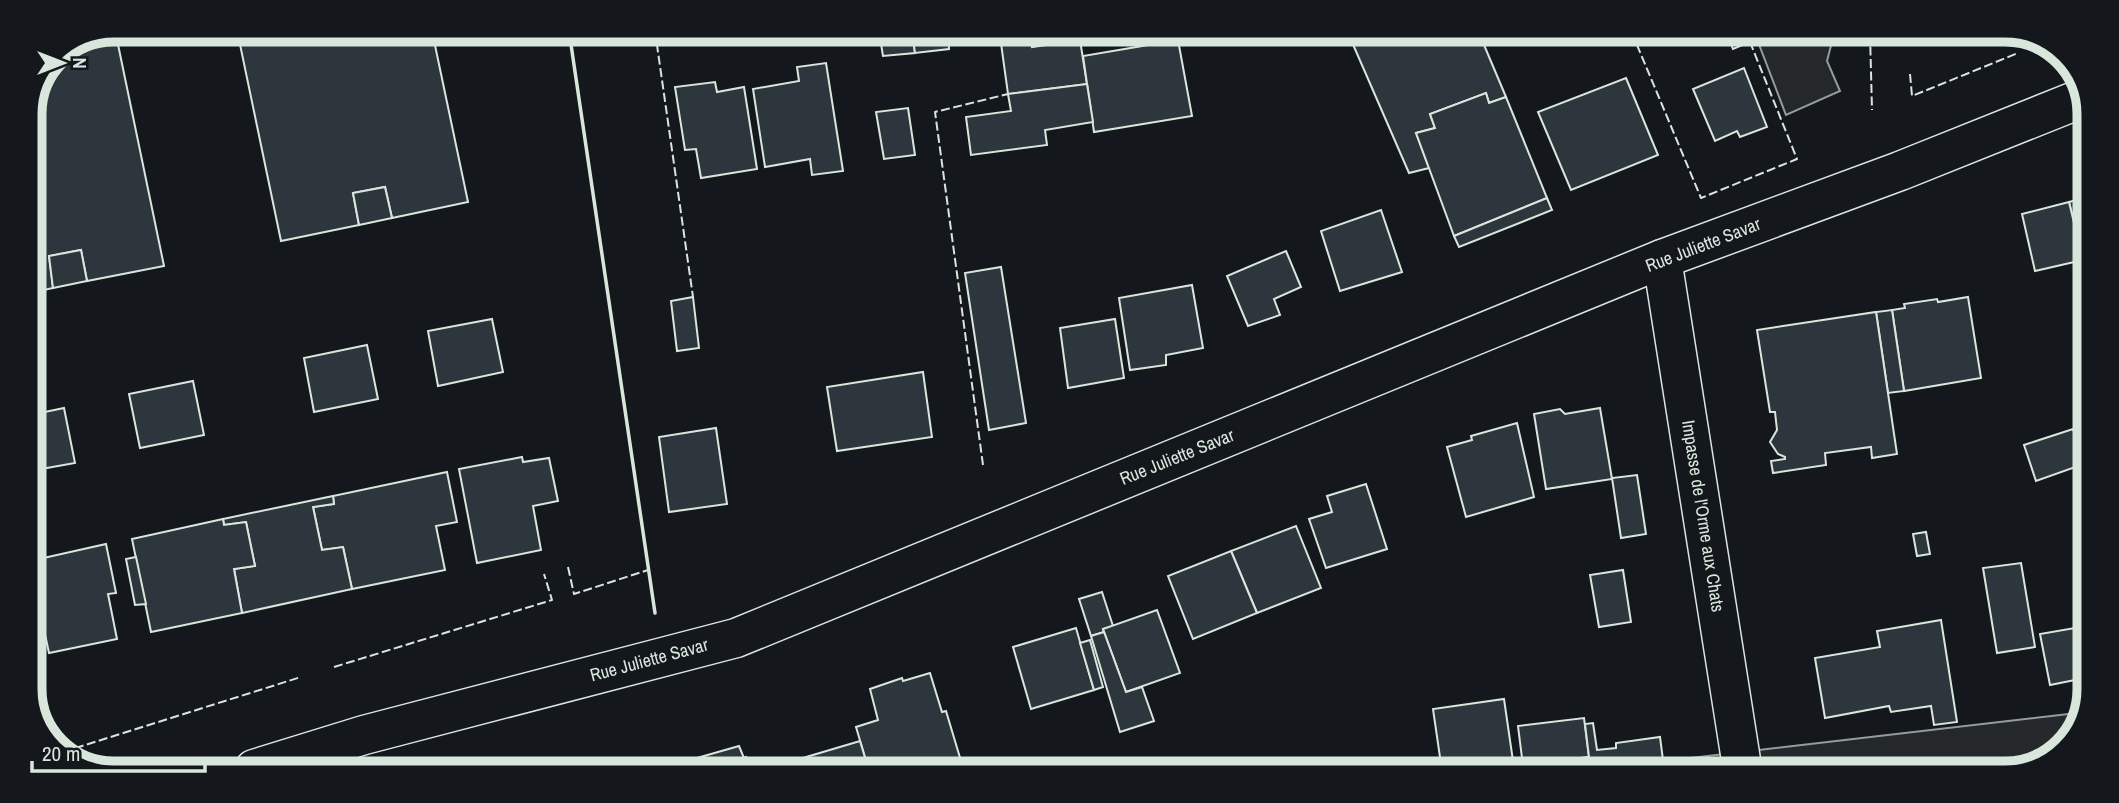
<svg xmlns="http://www.w3.org/2000/svg" width="2119" height="803" font-family="'Archivo Narrow',sans-serif">
  <rect width="100%" height="100%" fill="#14181c"/>
  <g fill="#24282b" stroke="#939e99" stroke-width="2">
    <polygon points="1755,34 1834,34 1827,61 1840,91 1786,115"/>
    <polygon points="2085,712 2085,717 2052,759 2006,773 1571,772"/>
  </g>
  <g fill="#2c363c" stroke="#d8e6dc" stroke-width="2">
    <polygon points="115,30 164,266 87,281 81,250 49,256 53,288 30,293 30,109 55,54"/>
    <polygon points="237,30 432,31 468,202 392,218 385,187 353,193 359,225 281,241"/>
    <polygon points="879,32 912,32 915,53 883,56"/>
    <polygon points="912,32 948,32 949,49 915,53"/>
    <polygon points="1029,32 1032,47 1080,40 1087,84 1008,94 1000,36"/>
    <polygon points="1348,33 1479,33 1506,97 1489,103 1486,93 1430,114 1435,128 1416,133 1429,168 1409,173"/>
    <polygon points="1727,34 1747,34 1750,42 1733,49"/>
    <polygon points="1178,40 1192,116 1094,132 1083,56"/>
    <polygon points="826,63 843,171 812,175 810,159 765,167 753,89 799,81 797,67"/>
    <polygon points="1744,68 1767,127 1740,137 1737,131 1715,141 1693,89"/>
    <polygon points="1626,78 1658,155 1571,190 1538,112"/>
    <polygon points="715,82 717,92 744,87 757,169 701,178 696,149 685,150 675,87"/>
    <polygon points="1087,84 1093,122 1045,130 1047,145 971,155 966,117 1011,111 1008,94"/>
    <polygon points="1486,93 1489,103 1506,97 1547,198 1454,236 1416,133 1435,128 1430,114"/>
    <polygon points="908,108 915,155 884,159 876,112"/>
    <polygon points="385,187 392,218 359,225 353,193"/>
    <polygon points="2088,197 2088,259 2083,260 2069,202"/>
    <polygon points="1547,198 1552,210 1459,247 1454,236"/>
    <polygon points="2069,202 2083,260 2035,271 2022,214"/>
    <polygon points="1381,210 1402,272 1340,291 1321,231"/>
    <polygon points="81,250 87,281 53,288 49,256"/>
    <polygon points="1286,251 1301,287 1274,299 1280,315 1248,326 1227,276"/>
    <polygon points="1001,267 1026,423 989,430 965,273"/>
    <polygon points="1192,285 1203,348 1166,355 1166,365 1130,370 1119,298"/>
    <polygon points="693,297 699,348 677,351 671,301"/>
    <polygon points="1968,297 1981,378 1904,391 1892,310 1905,308 1904,304 1937,299 1938,302"/>
    <polygon points="1892,310 1904,391 1888,393 1876,312"/>
    <polygon points="1876,312 1897,454 1872,458 1871,447 1825,453 1826,465 1773,473 1771,461 1785,459 1785,457 1778,454 1770,442 1777,430 1775,412 1770,412 1757,330"/>
    <polygon points="492,319 503,372 438,386 428,331"/>
    <polygon points="1115,319 1124,378 1068,388 1060,328"/>
    <polygon points="367,345 378,399 314,412 304,358"/>
    <polygon points="923,372 932,437 837,451 827,387"/>
    <polygon points="193,381 204,435 140,448 129,394"/>
    <polygon points="64,408 75,463 30,471 30,415"/>
    <polygon points="1600,408 1612,479 1546,489 1534,414 1560,409 1565,414"/>
    <polygon points="1517,423 1534,497 1466,517 1447,447 1472,440 1471,436"/>
    <polygon points="716,428 727,504 669,512 659,437"/>
    <polygon points="2073,429 2084,464 2036,481 2024,445"/>
    <polygon points="522,457 523,462 549,458 558,501 533,506 541,550 477,563 459,469"/>
    <polygon points="447,472 457,522 436,526 445,570 352,589 343,547 322,550 313,507 334,504 333,496"/>
    <polygon points="1637,475 1646,534 1621,538 1612,478"/>
    <polygon points="1366,484 1387,549 1326,568 1309,519 1332,512 1327,496"/>
    <polygon points="333,496 334,504 313,507 322,550 343,547 352,589 242,613 234,569 255,566 246,522 224,525 223,519"/>
    <polygon points="223,519 224,525 246,522 255,566 234,569 242,613 151,632 132,539"/>
    <polygon points="1296,526 1321,588 1257,613 1231,551"/>
    <polygon points="1926,532 1930,554 1917,556 1913,534"/>
    <polygon points="106,544 116,593 108,594 117,639 49,653 43,625 30,627 30,588 34,587 30,561"/>
    <polygon points="1231,551 1257,613 1193,639 1168,576"/>
    <polygon points="136,557 146,604 135,605 126,559"/>
    <polygon points="2021,563 2035,647 1997,653 1983,568"/>
    <polygon points="1623,570 1631,622 1599,627 1590,575"/>
    <polygon points="1102,592 1113,626 1103,629 1104,632 1091,636 1079,599"/>
    <polygon points="2085,608 2085,678 2050,685 2040,634 2081,627 2078,609"/>
    <polygon points="1157,610 1180,673 1126,692 1103,629"/>
    <polygon points="1941,620 1957,722 1934,725 1931,706 1891,712 1889,706 1825,718 1815,658 1880,647 1877,631"/>
    <polygon points="1076,628 1094,690 1031,709 1013,647"/>
    <polygon points="1104,632 1126,692 1142,687 1154,721 1120,732 1091,636"/>
    <polygon points="1090,640 1103,687 1094,690 1080,643"/>
    <polygon points="930,673 942,712 946,711 964,771 869,771 856,727 878,720 870,689 902,678 903,681"/>
    <polygon points="1504,699 1513,761 1442,771 1433,709"/>
    <polygon points="1584,718 1589,757 1523,766 1518,726"/>
    <polygon points="1593,723 1597,750 1616,748 1616,743 1660,737 1663,760 1565,772 1564,760 1589,757 1585,724"/>
    <polygon points="860,741 869,771 788,770 786,763"/>
    <polygon points="739,746 744,758 703,770 685,770 683,762"/>
    <polygon points="746,757 750,770 703,770 744,758"/>
    <polygon points="1564,760 1565,772 1526,772 1525,765"/>
    <polygon points="1513,761 1514,771 1505,772 1504,762"/>
  </g>
  <g fill="none" stroke-linecap="round" stroke-linejoin="round">
    <defs>
      <polyline id="minor" points="1662,259 1743,773"/>
      <polyline id="tertiary" points="254,769 364,735 736,638 1662,259 1900,171 2085,97"/>
    </defs>
    <use href="#minor" stroke="#d8e6dc" stroke-width="41"/>
    <use href="#tertiary" stroke="#d8e6dc" stroke-width="41"/>
    <use href="#minor" stroke="#14181c" stroke-width="38"/>
    <use href="#tertiary" stroke="#14181c" stroke-width="38"/>
    <g stroke="#d8e6dc" stroke-width="2" stroke-dasharray="9 3.5" stroke-linecap="butt">
      <polyline points="655,31 693,297"/>
      <polyline points="1632,33 1701,198 1797,159 1750,42"/>
      <polyline points="1870,34 1872,110"/>
      <polyline points="1910,74 1912,96 2018,53"/>
      <polyline points="983,465 935,112 1008,94"/>
      <polyline points="568,567 574,594 648,570"/>
      <polyline points="334,667 552,600 544,574"/>
      <polyline points="63,752 301,677"/>
    </g>
    <g stroke="#d8e6dc" stroke-width="3.5">
      <polyline points="569,31 655,613"/>
      <polyline points="1079,32 1080,40"/>
    </g>
  </g>
  <g text-anchor="middle" stroke-width="5" stroke-linejoin="round" paint-order="stroke">
    <g font-size="18" fill="#d8e6dc" stroke="#14181c">
      <text transform="translate(1703 245) rotate(-21)" y="6">Rue Juliette Savar</text>
      <text transform="translate(1177 457) rotate(-22)" y="6">Rue Juliette Savar</text>
      <text transform="translate(1703 516) rotate(81)" y="6">Impasse de l'Orme aux Chats</text>
      <text transform="translate(649 660) rotate(-15)" y="6">Rue Juliette Savar</text>
    </g>
  </g>
  <path d="M0 0H2119V803H0ZM114 42H2005A72 72 0 0 1 2077 114V689A72 72 0 0 1 2005 761H114A72 72 0 0 1 42 689V114A72 72 0 0 1 114 42Z" fill="#14181c" fill-rule="evenodd"/>
  <path fill="none" stroke="#d8e6dc" stroke-width="9" d="M114 42H2005A72 72 0 0 1 2077 114V689A72 72 0 0 1 2005 761H114A72 72 0 0 1 42 689V114A72 72 0 0 1 114 42Z"/>
  <g transform="translate(63 63) rotate(90)" stroke="#14181c" stroke-width="5" paint-order="stroke">
  <path d="M0-5L12 26L0 18L-12 26Z" fill="#d8e6dc"/>
  <text y="-10" font-size="19" font-weight="bold" text-anchor="middle" fill="#d8e6dc">N</text>
  </g>
  <path d="M32 761v10h173v-10" fill="none" stroke="#d8e6dc" stroke-width="3.5"/>
  <text x="42" y="761" font-size="21" fill="#d8e6dc" stroke="#14181c" stroke-width="5" paint-order="stroke">20 m</text>
</svg>
